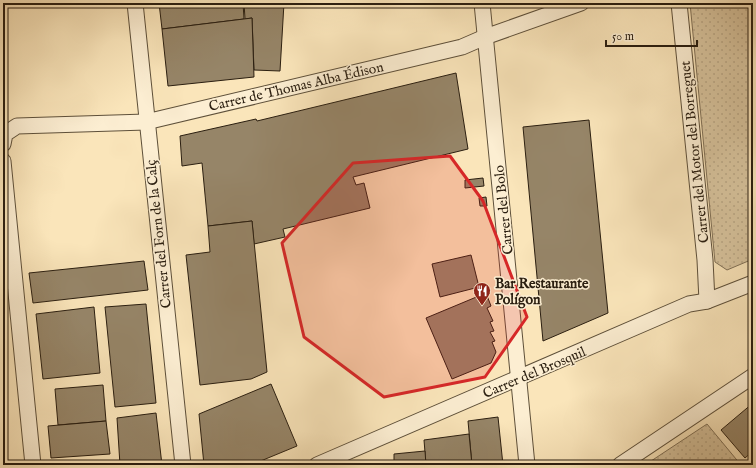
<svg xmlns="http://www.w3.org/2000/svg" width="756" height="468" font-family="'IM FELL English',serif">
  <defs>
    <pattern id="grass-dots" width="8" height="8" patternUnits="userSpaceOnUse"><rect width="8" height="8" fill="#d7c39d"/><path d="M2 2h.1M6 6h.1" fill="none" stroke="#b9a786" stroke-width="1.8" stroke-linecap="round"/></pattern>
  </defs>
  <rect width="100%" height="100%" fill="#fae5ba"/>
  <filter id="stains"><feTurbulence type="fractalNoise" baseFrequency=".005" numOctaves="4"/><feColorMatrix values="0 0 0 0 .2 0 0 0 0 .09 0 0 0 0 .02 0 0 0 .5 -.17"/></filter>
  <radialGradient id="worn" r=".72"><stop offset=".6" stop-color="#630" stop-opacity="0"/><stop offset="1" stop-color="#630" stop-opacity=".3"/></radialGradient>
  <g fill="url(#grass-dots)" stroke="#807056">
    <polygon points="690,3 753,3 753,259 727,270 715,262"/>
    <polygon points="707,424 741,465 645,465"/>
  </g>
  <g fill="#968568" stroke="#2a1e10">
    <polygon points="159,3 243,3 244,19 162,29"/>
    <polygon points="244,3 284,3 280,71 254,70 252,18 245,19"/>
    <polygon points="252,18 254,77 168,86 162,29"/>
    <polygon points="456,73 468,149 353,177 356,185 364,183 370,208 283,229 285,237 254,244 252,221 208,226 202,163 182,166 180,136 256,119 257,121"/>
    <polygon points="589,120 608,313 543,341 523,127"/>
    <polygon points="483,178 484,186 465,188 465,180"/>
    <polygon points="486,197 487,206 480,206 479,198"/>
    <polygon points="252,221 267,372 251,379 200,385 186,255 210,252 208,226"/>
    <polygon points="471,255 479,287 440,297 432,264"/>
    <polygon points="144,261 148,290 33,303 29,273"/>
    <polygon points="486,293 491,306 487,308 493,321 490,322 494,331 490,332 495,341 492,342 496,352 491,363 452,379 426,318"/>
    <polygon points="146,304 156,403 115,407 105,307"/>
    <polygon points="94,307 100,373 43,379 36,314"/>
    <polygon points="271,384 297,446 251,465 204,465 199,414"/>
    <polygon points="103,385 106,421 58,425 55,389"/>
    <polygon points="753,403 753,451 745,458 721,430"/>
    <polygon points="156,413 162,465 120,465 117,418"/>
    <polygon points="498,417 503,465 472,465 468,421"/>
    <polygon points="106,421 110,454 51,458 48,426"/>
    <polygon points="469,434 472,465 426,465 424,440"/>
    <polygon points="425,451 426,465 394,465 394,454"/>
  </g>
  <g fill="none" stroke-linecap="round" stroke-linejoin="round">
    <defs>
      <g id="street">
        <polyline points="135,3 183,465"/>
        <polyline points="482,3 527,465"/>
        <polyline points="679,3 705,260 707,301"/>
        <polyline points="3,144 5,134 17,126 146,122 462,47 485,37 581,3"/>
        <polyline points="3,161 33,465"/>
        <polyline points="317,465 689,304 707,301 753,283"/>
        <polyline points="620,465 753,376"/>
      </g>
    </defs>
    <use href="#street" stroke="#5e503a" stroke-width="17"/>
    <use href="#street" stroke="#fceed2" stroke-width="15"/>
  </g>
  <path fill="#d62828" fill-opacity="0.2" stroke="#d62828" stroke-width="3" stroke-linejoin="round" d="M450,156L483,201L527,317L485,377L384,397L304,337L282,243L353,163Z"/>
  <defs>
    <symbol id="restaurant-pin" viewBox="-11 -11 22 30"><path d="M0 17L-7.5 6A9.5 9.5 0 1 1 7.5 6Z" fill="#8f2418" stroke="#fceed2"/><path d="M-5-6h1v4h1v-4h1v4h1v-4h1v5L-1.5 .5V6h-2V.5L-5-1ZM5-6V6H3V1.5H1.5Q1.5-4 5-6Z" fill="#fff"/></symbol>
  </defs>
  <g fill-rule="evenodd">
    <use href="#restaurant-pin" x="472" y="281" width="20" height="27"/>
  </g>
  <g text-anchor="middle" stroke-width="3" stroke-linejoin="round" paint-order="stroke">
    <g font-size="14" fill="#2a1e10" stroke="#fceed2">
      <text transform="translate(296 86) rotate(-13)" y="5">Carrer de Thomas Alba Édison</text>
      <text transform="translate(694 152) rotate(-96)" y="5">Carrer del Motor del Borreguet</text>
      <text transform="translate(503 210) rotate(-96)" y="5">Carrer del Bolo</text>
      <text transform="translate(158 234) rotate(-96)" y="5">Carrer del Forn de la Calç</text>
      <text transform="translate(534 372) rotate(-23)" y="5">Carrer del Brosquil</text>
    </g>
    <g font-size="14" font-weight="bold" fill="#2a1e10" stroke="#fceed2" text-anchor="start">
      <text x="495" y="288">Bar Restaurante<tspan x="495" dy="16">Polígon</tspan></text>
    </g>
  </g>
  <rect width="756" height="468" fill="none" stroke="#fae5ba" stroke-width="16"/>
  <rect x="4" y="4" width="748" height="460" fill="none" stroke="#2a1e10" stroke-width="2"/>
  <rect x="8" y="8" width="740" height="452" fill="none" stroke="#2a1e10"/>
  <path d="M606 40v6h91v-6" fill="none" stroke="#2a1e10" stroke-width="2"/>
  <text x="612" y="40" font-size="12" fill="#2a1e10" stroke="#fceed2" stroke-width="3" paint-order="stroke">50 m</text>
  <rect width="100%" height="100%" filter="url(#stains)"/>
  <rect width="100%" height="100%" fill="url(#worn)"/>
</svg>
